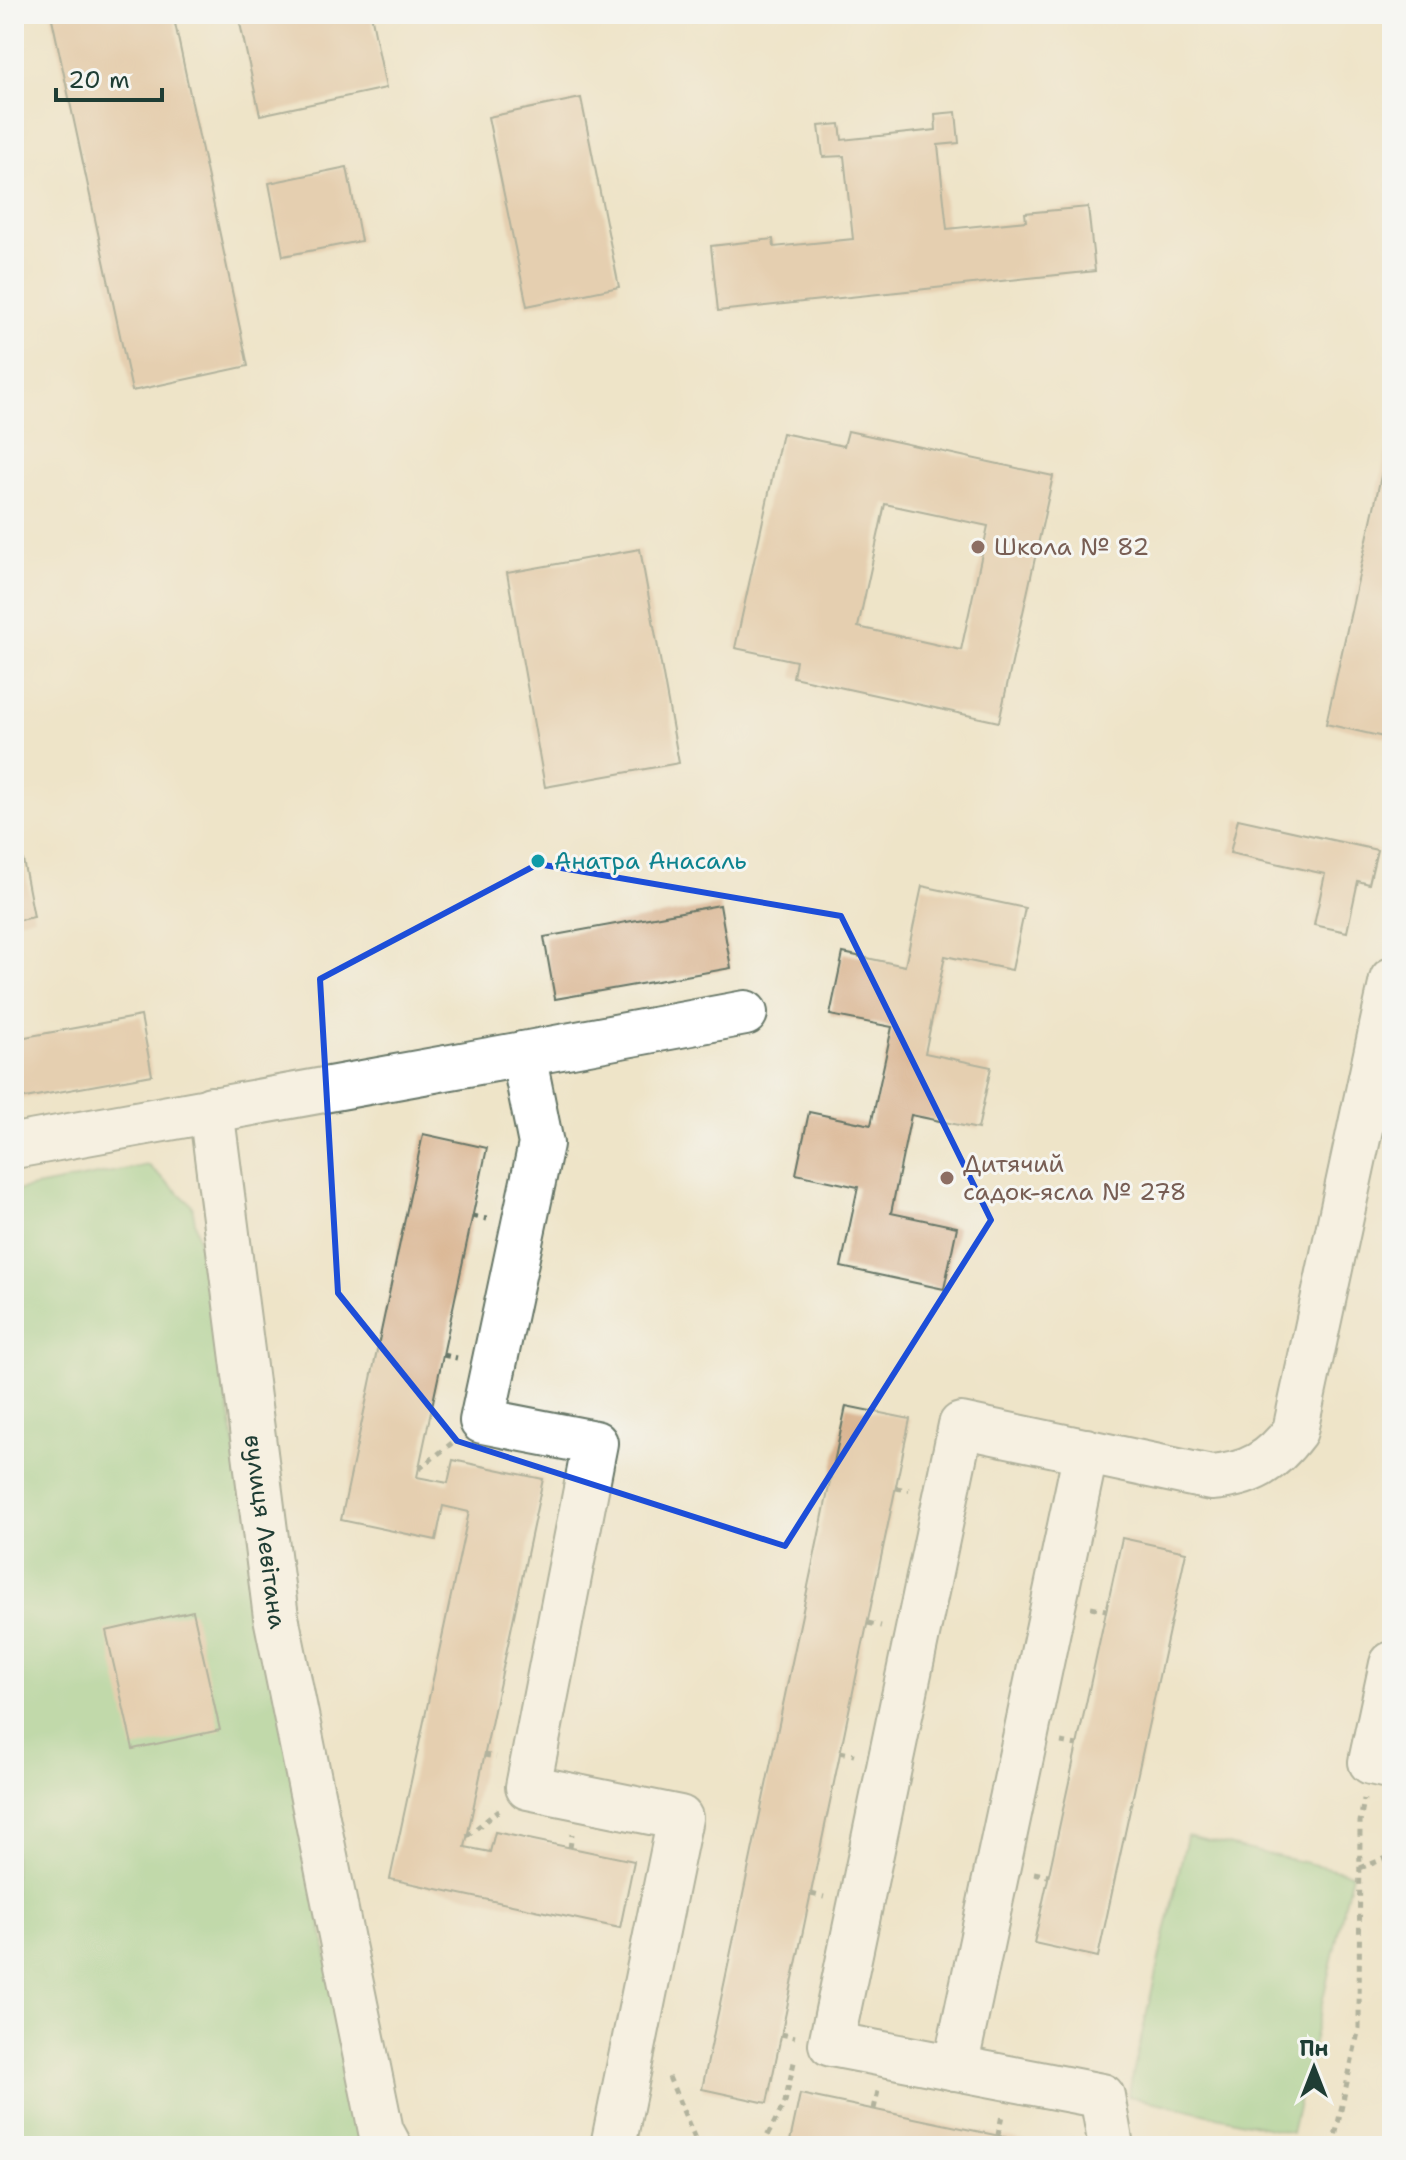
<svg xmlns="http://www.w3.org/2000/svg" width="1406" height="2160" font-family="'Shantell Sans',sans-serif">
  <rect width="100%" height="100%" fill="#f6f6f2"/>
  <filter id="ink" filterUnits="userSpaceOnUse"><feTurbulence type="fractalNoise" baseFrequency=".0125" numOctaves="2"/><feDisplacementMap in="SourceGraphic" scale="16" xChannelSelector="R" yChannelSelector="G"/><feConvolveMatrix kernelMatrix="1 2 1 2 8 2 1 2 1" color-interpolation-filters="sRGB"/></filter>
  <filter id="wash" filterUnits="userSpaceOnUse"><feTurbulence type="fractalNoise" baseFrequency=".006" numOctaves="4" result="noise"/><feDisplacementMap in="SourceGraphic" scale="32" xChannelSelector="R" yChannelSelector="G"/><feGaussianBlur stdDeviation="1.8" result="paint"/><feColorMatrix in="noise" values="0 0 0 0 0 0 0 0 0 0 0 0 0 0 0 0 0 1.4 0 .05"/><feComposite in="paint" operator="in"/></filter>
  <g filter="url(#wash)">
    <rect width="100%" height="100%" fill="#eee4c8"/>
    <g fill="#89cc86" stroke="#54845d" stroke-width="2">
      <polygon points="148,1165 192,1205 361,2146 14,2146 14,1191"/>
      <polygon points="1187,1836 1352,1873 1292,2133 1128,2096"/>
    </g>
    <g id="blocks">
      <g fill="#dab693" fill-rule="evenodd">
        <polygon points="51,14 173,14 248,366 132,391"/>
        <polygon points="238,14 371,14 386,88 260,115"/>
        <polygon points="581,98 619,287 527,306 488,117"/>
        <polygon points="956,112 959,143 938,145 947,229 1026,221 1025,213 1088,207 1095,271 718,311 711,246 773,239 774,247 853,239 844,156 823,157 819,126 840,124 842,140 936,130 935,114"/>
        <polygon points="347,167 361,241 283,256 269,183"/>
        <path d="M848,431L1053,476L999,722L793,677L796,661L735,648L782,433L844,446ZM885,504L988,526L961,650L858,627Z"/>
        <polygon points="1391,431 1392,718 1388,738 1326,724"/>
        <polygon points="640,549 679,763 545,787 507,573"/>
        <polygon points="14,813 34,917 14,921"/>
        <polygon points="1238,819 1377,850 1369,884 1358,881 1347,932 1314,925 1325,874 1230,853"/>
        <polygon points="922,886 1025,908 1012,970 945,956 925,1053 991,1067 978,1129 911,1115 891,1213 957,1227 944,1289 841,1267 858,1187 796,1174 809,1112 871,1125 892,1027 830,1015 843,953 905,966"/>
        <polygon points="720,905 731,968 555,999 544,937"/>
        <polygon points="141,1016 152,1075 14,1100 14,1039"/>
        <polygon points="423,1134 487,1148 417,1477 448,1483 453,1460 543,1479 465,1847 490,1852 495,1832 634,1861 620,1928 390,1879 469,1512 443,1506 436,1540 341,1520"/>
        <polygon points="846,1406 910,1419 767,2103 702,2089"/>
        <polygon points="1122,1538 1186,1552 1098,1957 1034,1943"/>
        <polygon points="193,1611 220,1730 133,1749 106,1631"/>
        <polygon points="800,2094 1042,2145 1042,2146 789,2146"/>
      </g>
    </g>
  </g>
  <g filter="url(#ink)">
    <use href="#blocks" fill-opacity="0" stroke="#677768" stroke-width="2"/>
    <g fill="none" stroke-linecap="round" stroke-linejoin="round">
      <defs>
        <g id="minor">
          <polyline points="523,1054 745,1013"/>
          <path id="s1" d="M211,1109L276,1617L381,2131L389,2146"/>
          <polyline points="14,1146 523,1054 541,1144 482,1421 595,1443 528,1787 680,1818 613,2146"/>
          <polyline points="1392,1664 1371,1762 1392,1767"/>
          <polyline points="955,2068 1086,1451"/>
          <path d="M1111,2146L1102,2096L831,2044L961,1425L1211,1478C1250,1475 1272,1462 1295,1431L1392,980"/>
        </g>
      </defs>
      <use href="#minor" stroke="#677768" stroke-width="48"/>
      <g stroke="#677768" stroke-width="5" stroke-dasharray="6 6" stroke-linecap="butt">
        <polyline points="472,1216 487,1219"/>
        <polyline points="443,1355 457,1358"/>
        <polyline points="419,1469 452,1443"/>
        <polyline points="896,1488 909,1490"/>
        <polyline points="1091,1607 1106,1610"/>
        <polyline points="868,1623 881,1626"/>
        <polyline points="1061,1742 1077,1745"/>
        <polyline points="840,1752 854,1755"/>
        <polyline points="484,1755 496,1757"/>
        <polyline points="467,1836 499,1810"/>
        <polyline points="570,1848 572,1834"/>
        <polyline points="1360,1868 1392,1856"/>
        <polyline points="1034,1873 1048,1876"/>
        <polyline points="811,1894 824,1897"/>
        <polyline points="781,2034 795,2037"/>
        <polyline points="669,2077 698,2146"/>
        <polyline points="874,2109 878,2091"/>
        <polyline points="998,2135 1002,2115"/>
        <polyline points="762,2146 785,2102 795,2058"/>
        <polyline points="1333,2146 1359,2028 1360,1822 1364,1799"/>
      </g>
      <use href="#minor" stroke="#fff" stroke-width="44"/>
    </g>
  </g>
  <path d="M0 0H1406V2160H0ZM538,864L841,916L991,1220L785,1546L457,1441L338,1293L320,979Z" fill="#eee4c8" fill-opacity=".55" fill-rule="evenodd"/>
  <path fill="none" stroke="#1d4ed8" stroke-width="6" stroke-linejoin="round" d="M538,864L841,916L991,1220L785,1546L457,1441L338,1293L320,979Z"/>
  <g fill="#8d6e63" stroke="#f6f6f2" stroke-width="3">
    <circle cx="978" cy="547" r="8"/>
    <circle cx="947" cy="1178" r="8"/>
  </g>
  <circle fill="#0f9aa8" stroke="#f6f6f2" stroke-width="3" cx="538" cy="861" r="8"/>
  <g text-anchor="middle" stroke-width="6" stroke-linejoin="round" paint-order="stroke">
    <g font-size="24" fill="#785e54" stroke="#f6f6f2" text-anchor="start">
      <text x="994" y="555">Школа № 82</text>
      <text x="963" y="1172">Дитячий<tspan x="963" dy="28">садок-ясла № 278</tspan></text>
    </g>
    <g font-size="24" fill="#0d838f" stroke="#f6f6f2" text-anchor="start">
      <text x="554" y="869">Анатра Анасаль</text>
    </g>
    <g font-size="24" fill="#1f3d34" stroke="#f6f6f2">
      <text dy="8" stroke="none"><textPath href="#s1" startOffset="426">вулиця Левітана</textPath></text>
    </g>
  </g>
  <rect width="1406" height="2160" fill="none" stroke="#f6f6f2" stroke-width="48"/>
  <g transform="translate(1314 2068)" stroke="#f6f6f2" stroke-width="6" paint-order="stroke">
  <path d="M0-6L14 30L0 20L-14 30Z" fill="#1f3d34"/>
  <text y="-12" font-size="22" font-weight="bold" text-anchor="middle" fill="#1f3d34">Пн</text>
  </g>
  <path d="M56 88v12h106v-12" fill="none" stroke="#1f3d34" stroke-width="4"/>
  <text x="68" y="88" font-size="24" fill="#1f3d34" stroke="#f6f6f2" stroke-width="6" paint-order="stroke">20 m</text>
</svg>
